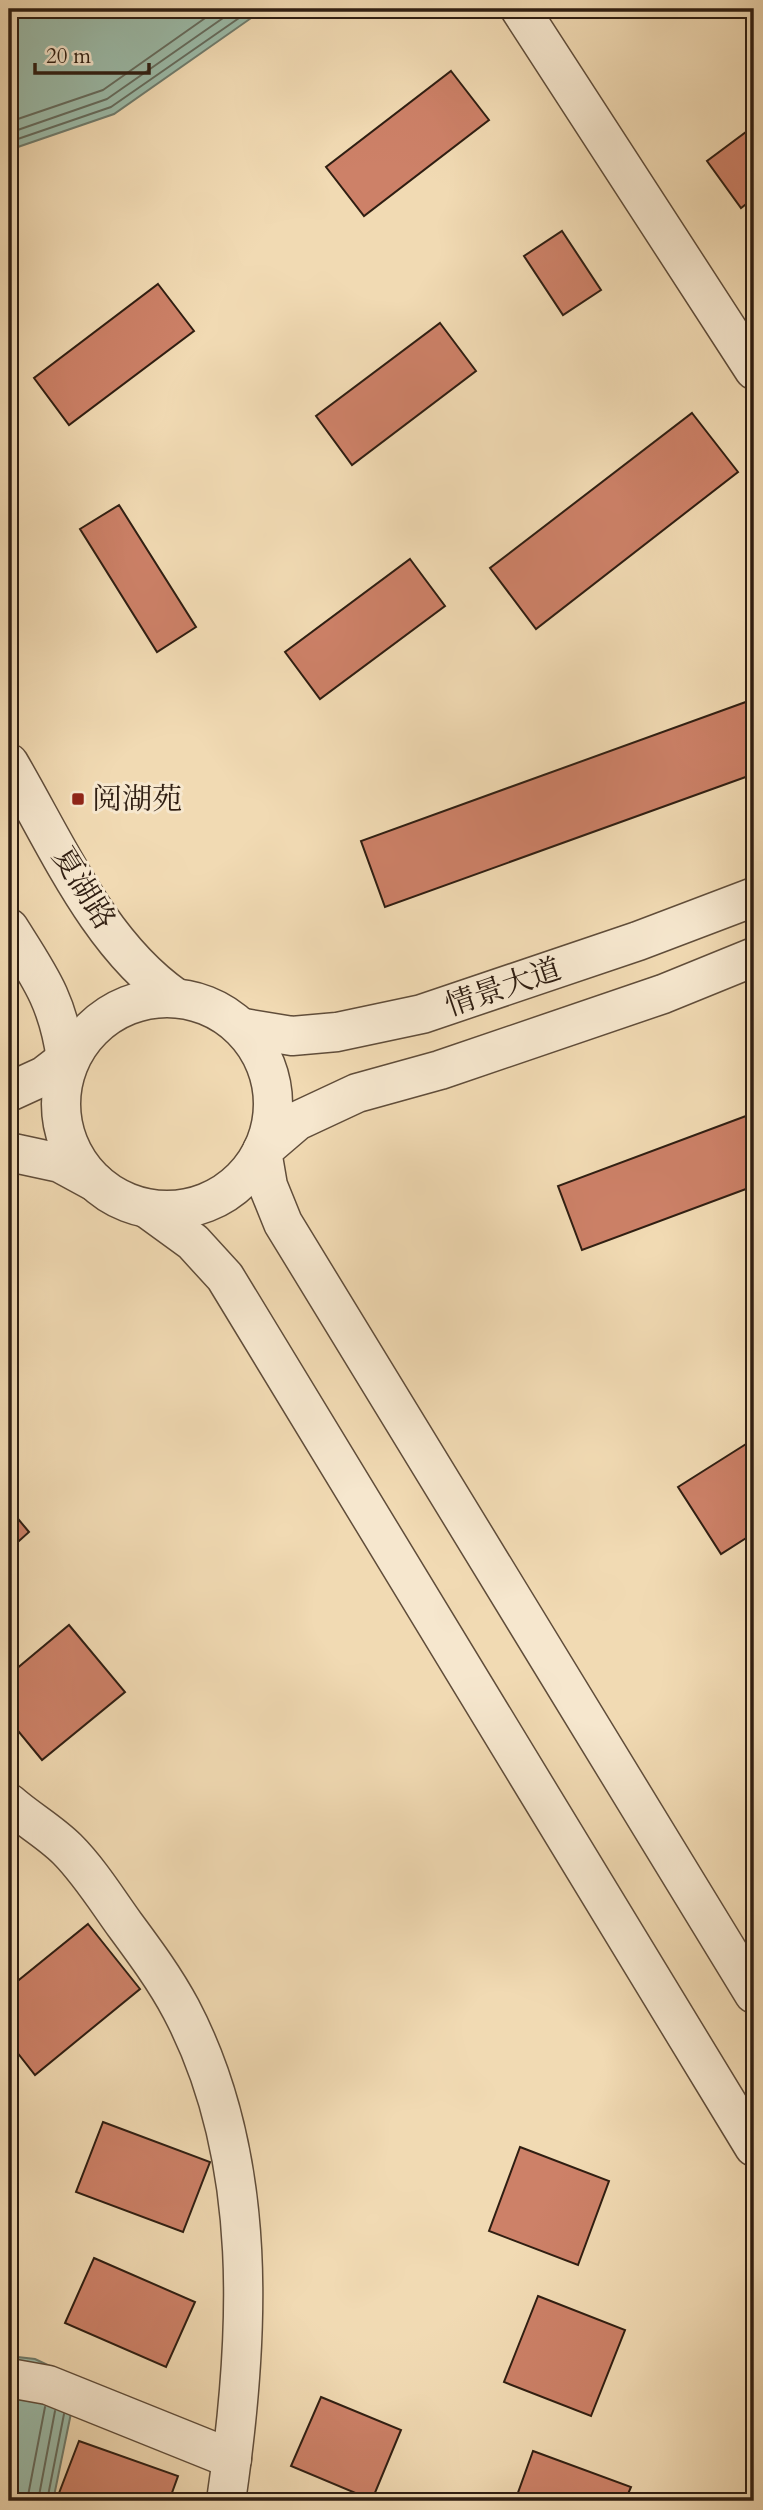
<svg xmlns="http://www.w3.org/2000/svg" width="763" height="2510" font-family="Cardo,'Noto Serif SC',serif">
  <rect width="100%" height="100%" fill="#f1dab3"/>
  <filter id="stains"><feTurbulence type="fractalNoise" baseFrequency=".00286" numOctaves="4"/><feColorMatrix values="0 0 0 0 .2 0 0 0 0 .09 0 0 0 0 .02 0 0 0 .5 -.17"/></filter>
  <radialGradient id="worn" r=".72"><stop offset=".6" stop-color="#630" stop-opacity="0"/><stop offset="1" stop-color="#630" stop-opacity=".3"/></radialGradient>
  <g fill="#9bbba9" stroke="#707c6d" stroke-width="2">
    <polygon points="9,9 264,9 114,114 9,150"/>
    <polygon points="9,2356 35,2359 78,2379 53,2501 9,2501"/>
  </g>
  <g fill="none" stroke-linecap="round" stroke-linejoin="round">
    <g stroke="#656c5e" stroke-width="2">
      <polyline points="9,122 103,90 218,9"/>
      <polyline points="9,133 107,99 236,9"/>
      <polyline points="9,142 111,107 252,9"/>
      <polyline points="27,2501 45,2407"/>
      <polyline points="38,2501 55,2411"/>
      <polyline points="47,2501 64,2414"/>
    </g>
  </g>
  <g fill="#cd8168" stroke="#2f1e12" stroke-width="2">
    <polygon points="451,71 489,120 364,216 326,167"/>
    <polygon points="754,126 754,198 741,208 707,161"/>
    <polygon points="562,231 601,290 563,315 524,256"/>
    <polygon points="158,284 194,331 69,425 34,378"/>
    <polygon points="440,323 476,371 352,465 316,416"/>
    <polygon points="692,413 738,472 536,629 490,568"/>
    <polygon points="119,505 196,627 157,652 80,529"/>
    <polygon points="410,559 445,606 320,699 285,652"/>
    <polygon points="754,699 754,774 385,907 361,841"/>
    <polygon points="754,1113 754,1186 582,1250 558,1186"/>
    <polygon points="754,1439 754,1533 721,1554 678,1487"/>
    <polygon points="9,1508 29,1532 9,1550"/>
    <polygon points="69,1625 125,1692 42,1760 9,1720 9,1675"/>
    <polygon points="9,1862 17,1872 9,1879"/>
    <polygon points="88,1924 140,1989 35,2075 9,2042 9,1988"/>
    <polygon points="103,2122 210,2162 183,2232 76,2192"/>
    <polygon points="520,2147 609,2181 578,2265 489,2231"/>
    <polygon points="94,2258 195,2302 166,2367 65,2323"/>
    <polygon points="538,2296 625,2330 591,2416 504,2382"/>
    <polygon points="321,2397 401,2430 372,2500 291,2466"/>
    <polygon points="79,2441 178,2476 169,2501 56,2501"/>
    <polygon points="533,2451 631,2487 625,2501 515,2501"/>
  </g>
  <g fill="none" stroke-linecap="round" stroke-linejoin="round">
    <defs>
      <g id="minor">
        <polyline points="520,9 754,370"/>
        <path d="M9,763C56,843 98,944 176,998"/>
        <path d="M9,928C40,977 58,1001 66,1059"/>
        <polyline points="754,957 663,994 440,1070 357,1093 297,1121 262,1151 268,1186 283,1223 754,1994"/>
        <circle cx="167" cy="1104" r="106"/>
        <polyline points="244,1028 292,1036 337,1032 422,1014 638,941 754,897"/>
        <polyline points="9,1092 44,1076 66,1059"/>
        <polyline points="9,1152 60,1163 95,1182"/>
        <polyline points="149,1210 193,1242 225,1277 754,2147"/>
        <path d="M9,1803C27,1819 50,1832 67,1849C89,1871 107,1900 125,1925C145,1952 165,1979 181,2009C260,2159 250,2339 226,2501"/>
        <polyline points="9,2378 48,2385 232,2459"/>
      </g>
    </defs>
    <use href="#minor" stroke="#604d3a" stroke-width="41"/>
    <use href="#minor" stroke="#f6e7ce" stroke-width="38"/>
  </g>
  <rect fill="#8f2418" stroke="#f6e7ce" stroke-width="2.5" x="71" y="792" width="14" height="14" rx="3.5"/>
  <g text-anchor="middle" stroke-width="6" stroke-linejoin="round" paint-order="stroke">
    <g font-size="30" fill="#2f1e12" stroke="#f6e7ce" text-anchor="start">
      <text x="92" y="809">阅湖苑</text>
    </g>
    <g font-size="30" fill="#2f1e12" stroke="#f6e7ce">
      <text transform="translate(84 888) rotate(58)" y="10">夏湖路</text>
      <text transform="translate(503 987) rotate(-19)" y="10">情景大道</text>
    </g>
  </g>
  <rect width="763" height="2510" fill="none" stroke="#f1dab3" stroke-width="35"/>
  <rect x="10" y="10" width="742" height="2489" fill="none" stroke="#2f1e12" stroke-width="3.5"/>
  <rect x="18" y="18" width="728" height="2475" fill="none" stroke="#2f1e12" stroke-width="2"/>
  <path d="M35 63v10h114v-10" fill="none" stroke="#2f1e12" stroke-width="3.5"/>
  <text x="46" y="63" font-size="21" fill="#2f1e12" stroke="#f6e7ce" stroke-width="5" paint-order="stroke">20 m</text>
  <rect width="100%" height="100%" filter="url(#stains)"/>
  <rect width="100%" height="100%" fill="url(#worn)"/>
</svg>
